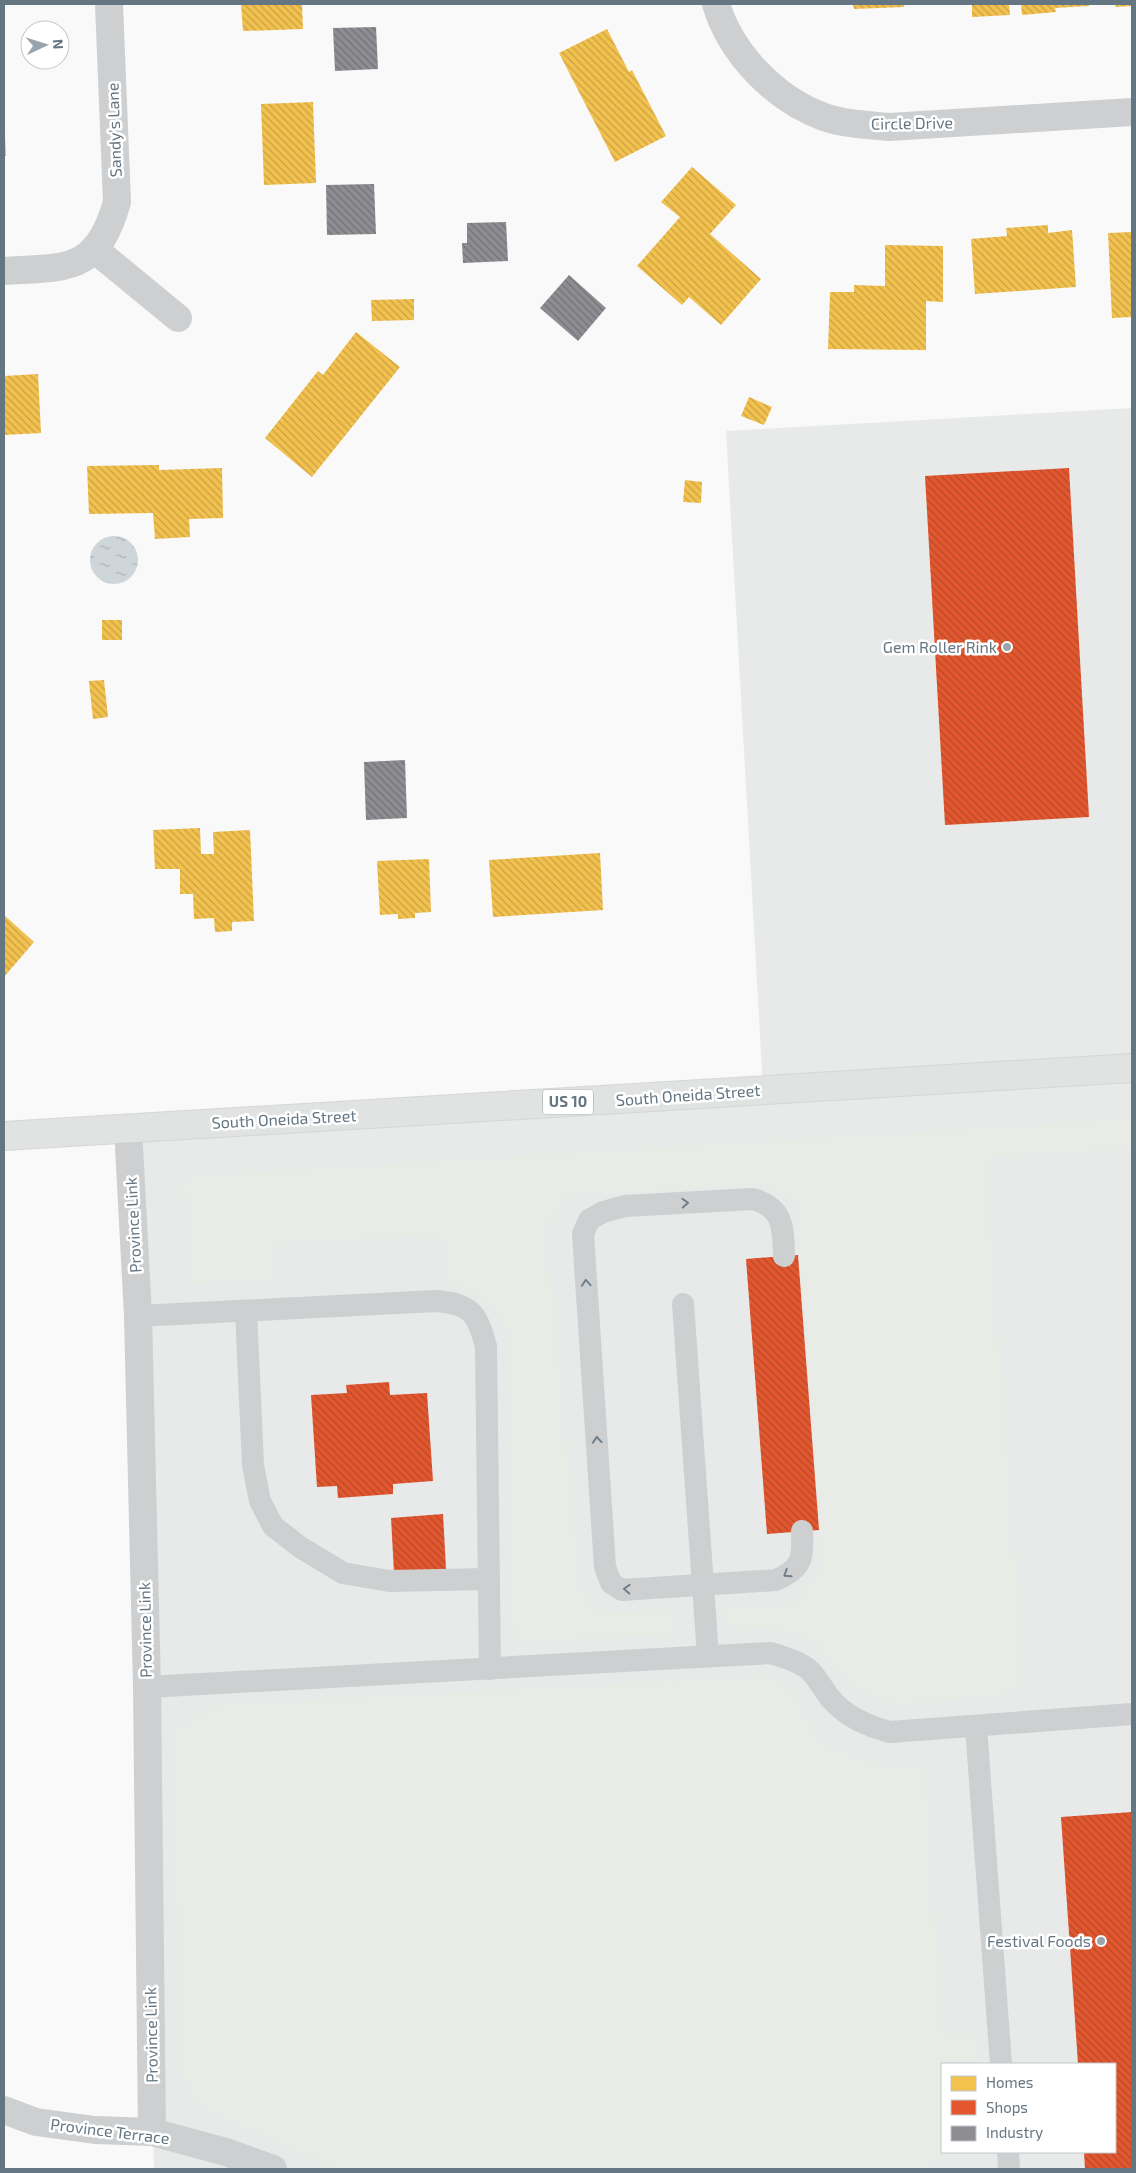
<svg xmlns="http://www.w3.org/2000/svg" width="1136" height="2173" font-family="'Exo 2',sans-serif">
  <defs>
    <pattern id="water-ripples" width="26" height="14" patternUnits="userSpaceOnUse" patternTransform="scale(1.25)"><rect width="26" height="14" fill="#ced6d9"/><path d="M2 4q2-2 4 0t4 0M15 11q2-2 4 0t4 0" fill="none" stroke="#abb2b5"/></pattern>
    <pattern id="homes-back-hatch" width="6" height="6" patternUnits="userSpaceOnUse" patternTransform="scale(1.25)"><rect width="6" height="6" fill="#f2c14e"/><path d="M-1 5l2 2M0 0l6 6M5-1l2 2" fill="none" stroke="#c8a146"/></pattern>
    <pattern id="shops-back-hatch" width="6" height="6" patternUnits="userSpaceOnUse" patternTransform="scale(1.25)"><rect width="6" height="6" fill="#e4572e"/><path d="M-1 5l2 2M0 0l6 6M5-1l2 2" fill="none" stroke="#b24a2c"/></pattern>
    <pattern id="industry-back-hatch" width="6" height="6" patternUnits="userSpaceOnUse" patternTransform="scale(1.25)"><rect width="6" height="6" fill="#8d8d92"/><path d="M-1 5l2 2M0 0l6 6M5-1l2 2" fill="none" stroke="#717277"/></pattern>
  </defs>
  <rect width="100%" height="100%" fill="#f9f9f9"/>
  <path fill="#e8e9e9" fill-rule="evenodd" d="M1132,408V2169H154L128,1128L763,1088L726,431ZM942,2064H1115V2152H942Z"/>
  <g fill="#e8ebe6">
    <path d="M1132,1119V1148L992,1157L985,1164L1023,1669L1019,1687L1009,1693L989,1697L898,1704L867,1693L846,1677L818,1645L792,1632L762,1628L728,1630L727,1609L796,1603L823,1570L796,1203L762,1185L567,1196L546,1227L580,1590L597,1613L675,1610L676,1635L521,1641L513,1627L505,1329C492,1299 477,1291 446,1282L445,1252L442,1241L432,1235L281,1243L273,1247L271,1258L273,1276L267,1281L192,1284L189,1200L176,1189L186,1180L196,1176Z"/>
    <path d="M762,1676L781,1682L798,1699L811,1729L823,1743L855,1758L883,1766L916,1765L925,1774L942,2034L969,2033L975,2039L976,2052L974,2064H942V2152H945L927,2169H339L217,2116L196,2101L186,2085L182,2069L172,1734C188,1721 203,1712 223,1705Z"/>
  </g>
  <circle fill="url(#water-ripples)" cx="114" cy="560" r="24"/>
  <g fill="url(#homes-back-hatch)">
    <polygon points="241,4 302,4 303,29 243,31"/>
    <polygon points="853,4 904,4 904,7 854,9"/>
    <polygon points="972,4 1009,4 1010,15 972,17"/>
    <polygon points="1021,4 1089,4 1089,6 1055,8 1056,12 1022,15"/>
    <polygon points="1115,4 1132,4 1132,6 1116,7"/>
    <polygon points="607,29 629,72 632,70 666,136 615,162 559,53"/>
    <polygon points="313,102 316,183 264,185 261,104"/>
    <polygon points="4,135 5,135 6,156 4,156"/>
    <polygon points="692,167 736,205 710,234 761,279 721,325 689,297 682,305 637,266 680,217 661,202"/>
    <polygon points="1048,225 1048,233 1072,230 1076,287 975,294 971,239 1007,236 1006,228"/>
    <polygon points="1132,232 1132,317 1112,318 1108,233"/>
    <polygon points="885,245 943,246 943,302 926,301 926,350 828,349 830,292 854,292 854,285 885,286"/>
    <polygon points="414,299 414,320 372,321 371,300"/>
    <polygon points="356,332 400,367 312,477 265,438 318,371 323,375"/>
    <polygon points="38,374 41,433 4,435 4,376"/>
    <polygon points="749,397 772,407 764,425 741,416"/>
    <polygon points="159,465 159,470 222,468 223,518 189,519 190,537 155,539 153,513 89,514 87,466"/>
    <polygon points="685,480 702,482 701,503 683,502"/>
    <rect x="102" y="620" width="20" height="20"/>
    <polygon points="104,680 108,717 93,719 89,681"/>
    <polygon points="200,828 201,854 214,854 213,832 250,830 254,921 232,922 232,931 215,932 214,918 194,919 193,894 180,894 180,869 155,869 153,830"/>
    <polygon points="600,853 603,910 493,917 489,860"/>
    <polygon points="429,859 431,912 415,913 415,918 398,919 398,914 380,915 377,861"/>
    <polygon points="4,915 34,942 4,977"/>
  </g>
  <g fill="url(#shops-back-hatch)">
    <polygon points="1069,468 1089,817 945,825 925,476"/>
    <polygon points="798,1255 819,1530 767,1534 746,1259"/>
    <polygon points="389,1382 390,1395 427,1393 433,1481 393,1484 393,1494 338,1498 337,1486 317,1487 311,1395 347,1393 346,1385"/>
    <polygon points="443,1514 446,1569 394,1572 391,1518"/>
    <polygon points="1132,1812 1132,2169 1085,2169 1084,2152 1115,2152 1115,2064 1078,2064 1061,1817"/>
  </g>
  <g fill="url(#industry-back-hatch)">
    <polygon points="376,27 378,69 335,71 333,28"/>
    <polygon points="374,184 376,234 327,235 326,185"/>
    <polygon points="506,222 508,261 463,263 462,243 467,243 467,223"/>
    <polygon points="569,275 606,308 578,341 540,308"/>
    <polygon points="405,760 407,818 366,820 364,762"/>
  </g>
  <g fill="none" stroke-linecap="round" stroke-linejoin="round">
    <defs>
      <polyline id="highway" points="4,1136 1132,1068"/>
    </defs>
    <use href="#highway" stroke="#d5d6d6" stroke-width="30"/>
    <g stroke="#cecfd0" stroke-width="22">
      <path d="M784,1256C783,1228 784,1208 753,1199L625,1206L603,1212L589,1220L583,1234L605,1567L611,1583L622,1590L776,1580C803,1568 803,1558 802,1531"/>
      <polyline points="683,1304 708,1656"/>
      <polyline points="246,1311 253,1465 260,1501 273,1526 300,1547 343,1573 389,1581 488,1579"/>
      <path d="M138,1316L436,1301C471,1304 477,1313 486,1346L490,1669"/>
      <path d="M147,1687L771,1653C783,1657 796,1660 807,1668C816,1675 823,1689 830,1698C846,1717 867,1726 890,1732L1132,1714"/>
      <polyline points="976,1727 1001,2064"/>
      <polyline points="1008,2152 1009,2169"/>
    </g>
    <g stroke="#cecfd0" stroke-width="28">
      <path d="M716,4C731,54 775,99 824,117C844,124 867,125 889,127L1132,112"/>
      <polyline points="94,249 178,318"/>
      <path d="M4,271C67,267 97,273 117,202L109,4"/>
      <polyline points="128,1128 138,1316 147,1687 152,2132"/>
      <polyline points="4,2110 36,2122 95,2130 152,2132 226,2152 273,2169"/>
    </g>
    <use href="#highway" stroke="#e1e2e2" stroke-width="28"/>
  </g>
  <defs><path id="oneway-chevron" d="M-2-3.5L2.5 0L-2 3.5" fill="none" stroke-width="1.6" stroke-linecap="round" stroke-linejoin="round" transform="scale(1.25)"/></defs>
  <g stroke="#707f8b">
    <use href="#oneway-chevron" transform="translate(685 1203) rotate(-3)"/>
    <use href="#oneway-chevron" transform="translate(586 1283) rotate(-94)"/>
    <use href="#oneway-chevron" transform="translate(597 1440) rotate(-94)"/>
    <use href="#oneway-chevron" transform="translate(787 1574) rotate(147)"/>
    <use href="#oneway-chevron" transform="translate(627 1589) rotate(-177)"/>
  </g>
  <g fill="#99a4ac" stroke="#fff" stroke-width="2">
    <circle cx="1007" cy="647" r="5"/>
    <circle cx="1101" cy="1941" r="5"/>
  </g>
  <g text-anchor="middle" stroke-width="5" stroke-linejoin="round" paint-order="stroke">
    <rect fill="#fff" stroke="#939fa8" stroke-width="1" x="543" y="1089.5" width="50" height="25" rx="4"/>
    <g font-size="15" font-weight="bold" fill="#657683">
      <text x="568" y="1107">US 10</text>
    </g>
    <g font-size="16" fill="#657683" stroke="#fff">
      <text transform="translate(912 123) rotate(-1)" y="6">Circle Drive</text>
      <text transform="translate(114 130) rotate(-92)" y="6">Sandy's Lane</text>
      <text transform="translate(688 1095) rotate(-4)" y="6">South Oneida Street</text>
      <text transform="translate(284 1119) rotate(-3)" y="6">South Oneida Street</text>
      <text transform="translate(133 1225) rotate(-93)" y="6">Province Link</text>
      <text transform="translate(145 1630) rotate(-91)" y="6">Province Link</text>
      <text transform="translate(151 2035) rotate(-91)" y="6">Province Link</text>
      <text transform="translate(110 2131) rotate(7)" y="6">Province Terrace</text>
    </g>
    <g font-size="16" fill="#657683" stroke="#fff" text-anchor="end">
      <text x="997" y="653">Gem Roller Rink</text>
      <text x="1091" y="1947">Festival Foods</text>
    </g>
  </g>
  <rect width="1136" height="2173" fill="none" stroke="#657683" stroke-width="10"/>
  <rect x="941" y="2063" width="175" height="90" fill="#ffffff" stroke="#c1c8cd"/>
  <rect x="951" y="2076" width="25" height="15" fill="#f2c14e" stroke="#c1c8cd"/>
  <text x="986" y="2088" font-size="15" fill="#657683">Homes</text>
  <rect x="951" y="2100" width="25" height="15" fill="#e4572e" stroke="#c1c8cd"/>
  <text x="986" y="2113" font-size="15" fill="#657683">Shops</text>
  <rect x="951" y="2126" width="25" height="15" fill="#8d8d92" stroke="#c1c8cd"/>
  <text x="986" y="2138" font-size="15" fill="#657683">Industry</text>
  <g transform="translate(45 45) rotate(86)"><circle r="24" fill="#ffffff" stroke="#c1c8cd"/>
  <path d="M0-4L9 19L0 12L-9 19Z" fill="#99a4ac"/>
  <text y="-8" font-size="14" font-weight="bold" text-anchor="middle" fill="#657683">N</text>
  </g>
</svg>
